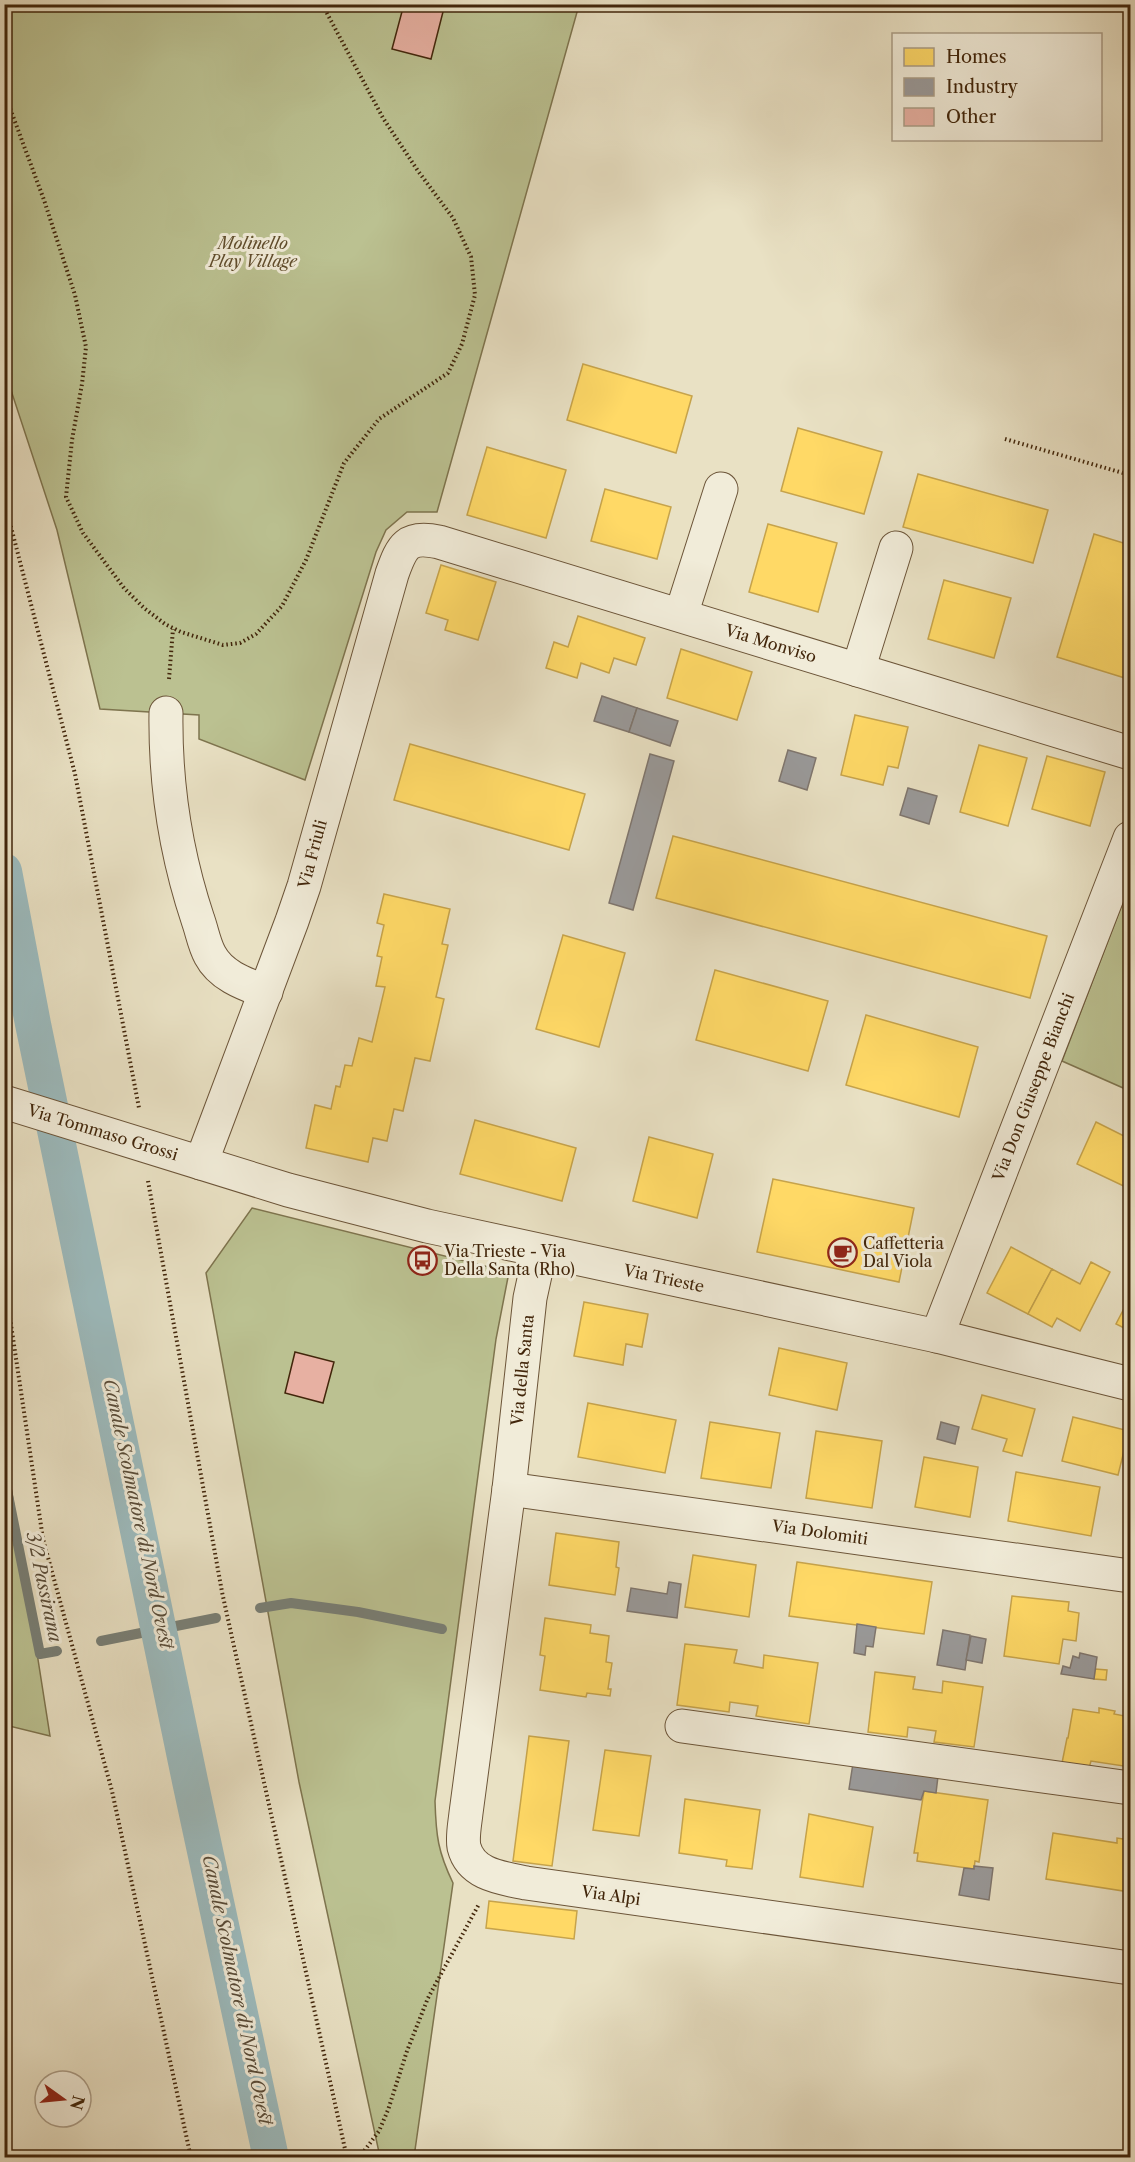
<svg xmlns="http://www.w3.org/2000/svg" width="1135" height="2162" font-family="'Libre Caslon Text',serif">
  <rect width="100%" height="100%" fill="#e9e1c4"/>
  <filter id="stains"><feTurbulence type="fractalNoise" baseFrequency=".00333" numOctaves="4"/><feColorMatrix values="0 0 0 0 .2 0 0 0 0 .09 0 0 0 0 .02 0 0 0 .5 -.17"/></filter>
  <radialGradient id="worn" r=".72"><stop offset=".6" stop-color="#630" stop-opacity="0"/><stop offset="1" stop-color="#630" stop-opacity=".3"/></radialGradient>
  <g fill="#bbc191" stroke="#7e744e" stroke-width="1.5">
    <polygon points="4,5 579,5 437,512 407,512 386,530 376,552 305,780 199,739 199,715 100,709 57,530 5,372"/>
    <polygon points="1130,883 1130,1091 1062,1061"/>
    <path d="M252,1208L509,1272L496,1339L435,1801C436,1836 438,1852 453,1883L414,2157H380L299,1782L206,1273Z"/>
    <polygon points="5,1449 50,1736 5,1725"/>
  </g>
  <g fill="#ffd966" stroke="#c6a34b" stroke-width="1.5">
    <polygon points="583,364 692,396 676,453 567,420"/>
    <polygon points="798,428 882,452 864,514 781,491"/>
    <polygon points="487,447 566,470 546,538 467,515"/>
    <polygon points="918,474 1048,510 1033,563 903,527"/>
    <polygon points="605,489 671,507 657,559 591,541"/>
    <polygon points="768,524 837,543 818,612 749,592"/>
    <polygon points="1094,534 1130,545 1130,670 1128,679 1057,657"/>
    <polygon points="441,565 496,582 478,640 445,630 448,620 426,613"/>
    <polygon points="944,580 1011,598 994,658 928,639"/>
    <polygon points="578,616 645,638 636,665 614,658 609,673 581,663 577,678 546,668 554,642 568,647"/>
    <polygon points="681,649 752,672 737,720 667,698"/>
    <polygon points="855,715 908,727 898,768 888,766 883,785 841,775"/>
    <polygon points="410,744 585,794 569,850 394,800"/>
    <polygon points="979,745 1027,758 1008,826 960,812"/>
    <polygon points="1047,756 1105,772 1090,826 1032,809"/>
    <polygon points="673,836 1047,936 1030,998 656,898"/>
    <polygon points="384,894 450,909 442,944 448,945 436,997 444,999 430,1061 415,1058 403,1111 394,1109 387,1141 373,1138 368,1162 306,1148 315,1105 331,1109 336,1086 340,1087 345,1065 352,1066 359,1038 372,1042 385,987 376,986 382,957 377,956 384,925 377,923"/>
    <polygon points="563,935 625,953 599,1047 536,1029"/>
    <polygon points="715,970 828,1001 808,1071 696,1040"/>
    <polygon points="866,1015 978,1047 959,1117 846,1085"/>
    <polygon points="475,1120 576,1148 562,1201 460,1174"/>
    <polygon points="1096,1122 1130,1139 1130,1189 1077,1164"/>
    <polygon points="649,1137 713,1154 697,1218 633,1201"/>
    <polygon points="773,1179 914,1208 899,1282 757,1252"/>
    <polygon points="1011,1247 1052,1269 1028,1314 987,1293"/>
    <polygon points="1091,1262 1110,1272 1080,1331 1057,1318 1052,1327 1028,1314 1052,1269 1080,1284"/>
    <polygon points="1130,1297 1130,1331 1116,1324"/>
    <polygon points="584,1302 648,1314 642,1347 626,1344 623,1365 574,1356"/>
    <polygon points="779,1348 847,1363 837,1410 769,1395"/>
    <polygon points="982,1395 1035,1409 1022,1456 1003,1451 1007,1439 972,1429"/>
    <polygon points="588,1403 676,1420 665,1473 578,1457"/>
    <polygon points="1073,1417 1129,1431 1118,1475 1062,1461"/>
    <polygon points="710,1422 780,1433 771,1488 701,1478"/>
    <polygon points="816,1431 882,1441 872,1508 806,1498"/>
    <polygon points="924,1457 978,1467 970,1517 915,1507"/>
    <polygon points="1016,1472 1100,1487 1091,1536 1008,1521"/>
    <polygon points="556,1533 619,1542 616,1567 619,1568 615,1595 549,1585"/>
    <polygon points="693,1555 756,1565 749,1617 685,1607"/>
    <polygon points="797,1562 932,1582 924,1634 789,1616"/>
    <polygon points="1012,1596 1069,1602 1068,1611 1079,1613 1076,1641 1063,1639 1059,1664 1004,1656"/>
    <polygon points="545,1618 591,1625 590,1633 609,1636 606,1662 612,1663 608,1689 611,1689 610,1696 587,1693 586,1697 540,1690 545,1656 540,1655"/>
    <polygon points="685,1644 737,1650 734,1663 763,1668 764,1655 818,1663 809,1724 756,1716 758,1706 730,1702 729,1712 677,1705"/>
    <polygon points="1095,1669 1107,1670 1106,1680 1094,1679"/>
    <polygon points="875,1672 915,1677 913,1689 942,1693 943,1681 983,1687 974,1747 934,1742 936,1731 908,1727 907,1737 868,1732"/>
    <polygon points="1099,1708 1115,1711 1114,1714 1130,1717 1130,1767 1091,1761 1089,1768 1062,1763 1067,1738 1068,1738 1073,1709 1099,1713"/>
    <polygon points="529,1736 569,1741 552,1866 513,1861"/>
    <polygon points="605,1750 651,1756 639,1836 593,1830"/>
    <polygon points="924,1791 988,1800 979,1862 975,1861 974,1869 917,1861 918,1853 914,1853"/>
    <polygon points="685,1799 760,1810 752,1869 726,1866 727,1860 679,1853"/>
    <polygon points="809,1814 873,1827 863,1887 800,1877"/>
    <polygon points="1053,1833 1117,1843 1117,1838 1130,1840 1130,1892 1046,1879"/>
    <polygon points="489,1901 577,1911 574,1939 486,1928"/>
  </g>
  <g fill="#999" stroke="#7f766e" stroke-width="1.5">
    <polygon points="602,696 637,708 629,732 594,721"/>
    <polygon points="637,708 678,721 670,746 629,732"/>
    <polygon points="788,750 816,758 807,790 779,781"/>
    <polygon points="650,754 674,761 633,910 609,903"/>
    <polygon points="908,788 937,796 929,824 900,815"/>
    <polygon points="941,1422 959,1427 955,1444 937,1439"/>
    <polygon points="669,1582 681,1584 677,1618 627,1611 631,1588 667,1594"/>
    <polygon points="857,1624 876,1627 873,1647 866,1646 865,1655 854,1653"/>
    <polygon points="943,1630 970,1635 965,1670 937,1665"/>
    <polygon points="971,1636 986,1639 982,1663 966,1660"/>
    <polygon points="1080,1653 1097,1657 1094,1679 1061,1674 1063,1666 1070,1668 1073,1656 1079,1658"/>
    <polygon points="854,1757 939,1768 936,1793 924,1791 921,1800 849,1789"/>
    <polygon points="974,1866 993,1868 989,1900 959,1895 964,1868 974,1869"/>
  </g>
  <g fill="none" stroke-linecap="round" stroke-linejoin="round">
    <g stroke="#787f76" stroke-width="10">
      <polyline points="4,1475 40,1654 57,1651"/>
      <polyline points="260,1608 291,1603 358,1612 442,1629"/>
      <polyline points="101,1641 216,1618"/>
    </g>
    <polyline stroke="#9cbbbe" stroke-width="36" points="4,871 33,1024 190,1781 271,2158"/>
  </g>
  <g fill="#e7b0a2" stroke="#42260b" stroke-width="1.5">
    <polygon points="404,4 445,4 431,59 392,49"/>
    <polygon points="295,1352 334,1362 323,1403 285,1393"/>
  </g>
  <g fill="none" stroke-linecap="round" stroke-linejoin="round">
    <defs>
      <g id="minor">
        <polyline points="681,615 721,489"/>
        <polyline points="858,670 896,548"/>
        <path d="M166,713C165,782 176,854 198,920C202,931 204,944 210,955C221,976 245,984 266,992"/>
        <polyline points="4,1102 288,1190 427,1226 937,1336 1130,1384"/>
        <path d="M201,1163L292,921L304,886L392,574C402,546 407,535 439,542L1130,753"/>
        <path d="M540,1252L530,1298L509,1489L466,1813C465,1823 462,1837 464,1847C471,1875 502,1878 526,1883L1130,1968"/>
        <polyline points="937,1336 1130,838"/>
        <polyline points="509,1489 1130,1576"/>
        <polyline points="682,1726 1130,1788"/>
      </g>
    </defs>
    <use href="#minor" stroke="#6c5539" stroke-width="35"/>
    <g stroke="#42260b" stroke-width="4" stroke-dasharray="1.5 3" stroke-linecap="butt">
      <polyline points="4,92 44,200 75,295 86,347 82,384 72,440 66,497 83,533 124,588 144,608 165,624 181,632 223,645 240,643 256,634 282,606 306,560 344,463 379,419 448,373 462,344 475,295 471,257 453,218 418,171 383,118 322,4"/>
      <polyline points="1005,439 1130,475"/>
      <polyline points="4,500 75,774 139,1108"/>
      <polyline points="169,679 173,629"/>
      <polyline points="148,1181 222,1592 347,2158"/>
      <polyline points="4,1278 43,1539 112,1791 191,2158"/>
      <polyline points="359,2158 379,2131 388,2110 407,2051 428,1998 479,1904"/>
    </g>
    <use href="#minor" stroke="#f1ecd9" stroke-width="33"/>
  </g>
  <defs>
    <symbol id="cafe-ring" viewBox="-11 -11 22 22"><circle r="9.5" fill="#f1ecd9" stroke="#8f2418" stroke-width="1.5"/><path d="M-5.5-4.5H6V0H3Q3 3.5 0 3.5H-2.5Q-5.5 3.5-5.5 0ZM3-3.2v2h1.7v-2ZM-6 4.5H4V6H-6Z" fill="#8f2418"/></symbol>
    <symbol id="bus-ring" viewBox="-11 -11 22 22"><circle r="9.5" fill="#f1ecd9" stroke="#8f2418" stroke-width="1.5"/><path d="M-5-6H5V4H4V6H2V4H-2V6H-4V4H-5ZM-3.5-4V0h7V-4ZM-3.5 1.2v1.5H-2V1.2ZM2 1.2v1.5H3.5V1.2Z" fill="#8f2418"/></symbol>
  </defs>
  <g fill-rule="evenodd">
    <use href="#cafe-ring" x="826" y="1236" width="33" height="33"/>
    <use href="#bus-ring" x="406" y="1244" width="33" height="33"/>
  </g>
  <g text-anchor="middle" stroke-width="6" stroke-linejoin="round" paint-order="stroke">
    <g font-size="16" font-style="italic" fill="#604d2c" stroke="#f1ecd9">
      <text x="253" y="249">Molinello<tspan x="253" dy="18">Play Village</tspan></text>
    </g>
    <g font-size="16" fill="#42260b" stroke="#f1ecd9">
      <text transform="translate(771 643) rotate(17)" y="6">Via Monviso</text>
      <text transform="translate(312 854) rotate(-75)" y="6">Via Friuli</text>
      <text transform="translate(1033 1087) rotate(-69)" y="6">Via Don Giuseppe Bianchi</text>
      <text transform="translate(103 1132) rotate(17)" y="6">Via Tommaso Grossi</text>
      <text transform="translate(664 1278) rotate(12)" y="6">Via Trieste</text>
      <text transform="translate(522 1370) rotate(-84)" y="6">Via della Santa</text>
      <text transform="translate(820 1532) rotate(8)" y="6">Via Dolomiti</text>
      <text transform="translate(611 1895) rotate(8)" y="6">Via Alpi</text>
    </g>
    <g font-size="16" fill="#42260b" stroke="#f1ecd9" text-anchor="start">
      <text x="863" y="1249">Caffetteria<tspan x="863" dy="18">Dal Viola</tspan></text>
      <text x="444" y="1257">Via Trieste - Via<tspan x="444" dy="18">Della Santa (Rho)</tspan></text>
    </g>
    <g font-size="18" font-style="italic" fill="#584b38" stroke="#f1ecd9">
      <text transform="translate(138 1514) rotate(78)" y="6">Canale Scolmatore di Nord Ovest</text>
      <text transform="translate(44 1587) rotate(78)" y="6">3/2 Passirana</text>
      <text transform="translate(237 1990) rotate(78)" y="6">Canale Scolmatore di Nord Ovest</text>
    </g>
  </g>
  <rect width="1135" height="2162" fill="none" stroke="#e9e1c4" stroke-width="24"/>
  <rect x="6" y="6" width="1123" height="2150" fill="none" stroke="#42260b" stroke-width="3"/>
  <rect x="12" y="12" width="1111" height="2138" fill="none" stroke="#42260b" stroke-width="1.5"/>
  <rect x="892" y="33" width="210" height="108" fill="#f1ecd9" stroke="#ab9d87" stroke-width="1.5"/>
  <rect x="904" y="48" width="30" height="18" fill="#ffd966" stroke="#ab9d87" stroke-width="1.5"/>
  <text x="946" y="63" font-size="18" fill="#42260b">Homes</text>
  <rect x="904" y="78" width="30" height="18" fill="#999999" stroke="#ab9d87" stroke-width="1.5"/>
  <text x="946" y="93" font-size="18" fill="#42260b">Industry</text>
  <rect x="904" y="108" width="30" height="18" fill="#e7b0a2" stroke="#ab9d87" stroke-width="1.5"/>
  <text x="946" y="123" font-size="18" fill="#42260b">Other</text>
  <g transform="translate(63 2099) rotate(105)"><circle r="28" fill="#f1ecd9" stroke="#ab9d87" stroke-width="1.5"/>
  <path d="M0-4.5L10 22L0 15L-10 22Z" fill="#8f2418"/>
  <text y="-9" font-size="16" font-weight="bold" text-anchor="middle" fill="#42260b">N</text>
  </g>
  <rect width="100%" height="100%" filter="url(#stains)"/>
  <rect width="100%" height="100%" fill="url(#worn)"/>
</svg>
